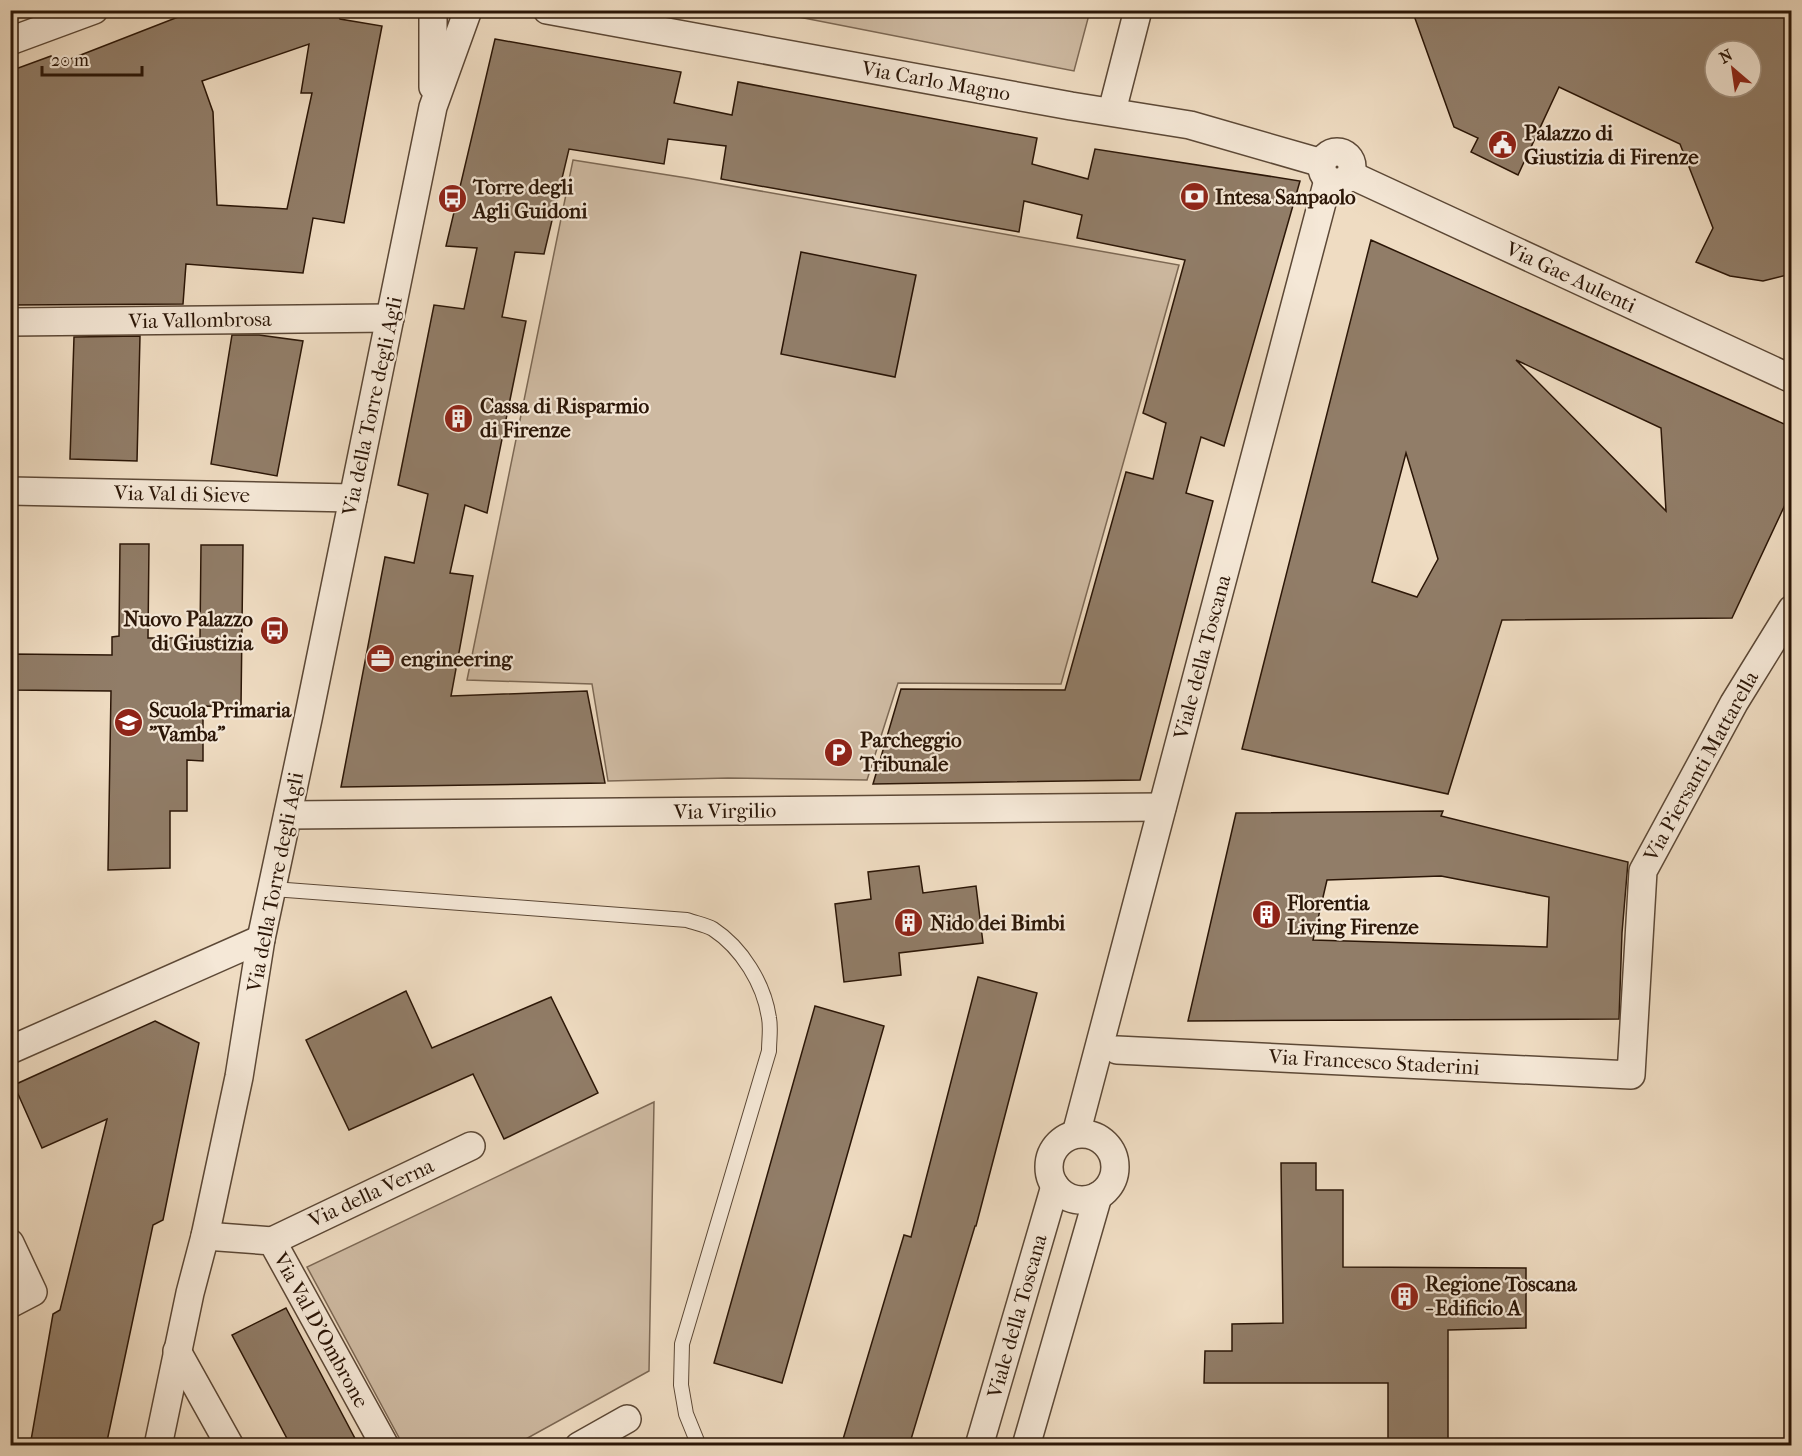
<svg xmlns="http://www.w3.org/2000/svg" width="1802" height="1456" font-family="'IM FELL French Canon',serif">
  <rect width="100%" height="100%" fill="#efdcc2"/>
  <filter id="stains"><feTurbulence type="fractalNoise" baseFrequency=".00333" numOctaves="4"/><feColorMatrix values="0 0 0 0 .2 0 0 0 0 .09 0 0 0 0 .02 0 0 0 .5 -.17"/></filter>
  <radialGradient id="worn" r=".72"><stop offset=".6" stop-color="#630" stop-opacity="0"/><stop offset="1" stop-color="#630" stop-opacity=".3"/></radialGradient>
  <g fill="#cebaa2" stroke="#7c6854" stroke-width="1.5">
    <polygon points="768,11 1090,10 1090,11 1074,71"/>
    <polygon points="573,160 687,178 1179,265 1061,684 898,683 867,780 728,778 608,781 592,684 467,680"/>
    <polygon points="654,1102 649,1371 515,1445 403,1445 307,1267"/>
  </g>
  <g fill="#917d68" stroke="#2b1607" stroke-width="1.5" fill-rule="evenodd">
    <path d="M196,10H336L340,19L382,26L344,223L313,218L303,273L186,264L183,304L10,305L15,149L10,150V71L51,56L55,65ZM309,44L301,93H312L287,209L217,205L213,112L202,81Z"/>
    <path d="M1412,10H1791V274L1763,281L1730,276L1696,262L1713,228L1680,144L1559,87L1518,175L1471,152L1478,138L1454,127ZM1715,51H1751V87H1715Z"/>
    <polygon points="495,39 681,72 674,103 732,115 738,82 1037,138 1032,164 1088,179 1095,149 1300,181 1224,446 1201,437 1186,493 1213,501 1140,780 873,784 901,689 1065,690 1126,472 1153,479 1166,423 1143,413 1185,260 1077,238 1082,215 1024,201 1019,232 721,179 726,146 668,139 664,164 569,149 544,254 515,252 502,317 526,321 487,513 465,505 450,573 473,576 451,696 587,691 605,783 341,787 385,557 414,563 428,494 398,485 434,305 464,309 477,248 446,246"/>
    <path d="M1371,240L1791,427V492L1732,618L1502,620L1448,794L1242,749ZM1516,360L1661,428L1666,511ZM1406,453L1438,559L1417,597L1372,582Z"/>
    <polygon points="801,252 916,275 895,377 781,354"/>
    <polygon points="232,335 259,335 303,341 277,476 211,464"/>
    <polygon points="140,336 137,461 70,459 74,337"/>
    <polygon points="120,544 149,544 148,638 200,638 201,545 243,545 241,707 203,706 203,761 187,760 187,811 170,811 170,868 108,870 111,691 10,690 10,654 112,655 112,637 119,636"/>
    <path d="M1443,811L1441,816L1628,862L1622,933L1619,1019L1188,1021L1236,813ZM1441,876L1549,897L1547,947L1313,940L1327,880Z"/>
    <polygon points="919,866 923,893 976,886 983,943 899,953 901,975 844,982 835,904 871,899 868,872"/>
    <polygon points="978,977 1037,993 976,1226 975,1226 909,1446 841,1446 904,1235 911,1237"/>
    <polygon points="406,991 432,1048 551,997 598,1093 504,1139 473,1074 349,1130 306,1040"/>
    <polygon points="815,1006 884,1026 782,1383 714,1363"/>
    <polygon points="155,1021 199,1043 163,1220 153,1225 106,1446 30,1446 53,1314 60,1310 107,1119 42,1148 14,1085"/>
    <polygon points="1281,1163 1316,1163 1316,1190 1343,1190 1343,1267 1526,1268 1526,1328 1448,1330 1448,1446 1388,1446 1388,1383 1204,1383 1205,1351 1232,1351 1232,1324 1283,1323"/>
    <polygon points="286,1308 359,1446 291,1446 232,1335"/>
  </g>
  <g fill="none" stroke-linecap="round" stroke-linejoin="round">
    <defs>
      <path id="service" d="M273,889L687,920C695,923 706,925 713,929C742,948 764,984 769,1018C771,1028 769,1040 769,1051L682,1344L681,1385L686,1414L699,1446"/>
      <g id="minor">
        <polyline points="547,10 1071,106 1190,125 1322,163"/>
        <polyline points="10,41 94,10"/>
        <polyline points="433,87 433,10"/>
        <polyline points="1112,111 1138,10"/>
        <circle cx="1337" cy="167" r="15"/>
        <polyline points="1351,175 1792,379"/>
        <polyline points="10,322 390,318"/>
        <polyline points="10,491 353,498"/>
        <polyline points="288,815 1162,807"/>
        <polyline points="10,1050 261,939"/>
        <polyline points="1117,1050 1631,1075 1643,871 1734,703 1792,609"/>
        <circle cx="1082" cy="1167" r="33"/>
        <polyline points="1076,1134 1328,180"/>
        <polyline points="205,1236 272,1241 385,1446"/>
        <polyline points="272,1241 471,1146"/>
        <polyline points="10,1243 33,1292 10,1304"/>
        <polyline points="177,1351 230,1446"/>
        <polyline points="158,1446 190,1293 205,1236 239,1077 261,939 308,719 433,107 468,10"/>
        <polyline points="579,1446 627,1419"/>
        <polyline points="979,1446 1055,1186"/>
        <polyline points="1026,1446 1098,1196"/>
      </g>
    </defs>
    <use href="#service" stroke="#5c4836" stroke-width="16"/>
    <use href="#minor" stroke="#5c4836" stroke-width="30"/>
    <use href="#service" stroke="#f5e8d7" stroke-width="14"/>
    <use href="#minor" stroke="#f5e8d7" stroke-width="27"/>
  </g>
  <defs>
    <symbol id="civic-disc" viewBox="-11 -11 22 22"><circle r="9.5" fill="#8f2418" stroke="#f5e8d7"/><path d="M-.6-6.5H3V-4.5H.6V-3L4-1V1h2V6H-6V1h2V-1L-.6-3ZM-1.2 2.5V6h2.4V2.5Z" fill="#fff"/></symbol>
    <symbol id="bank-disc" viewBox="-11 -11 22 22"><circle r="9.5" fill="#8f2418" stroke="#f5e8d7"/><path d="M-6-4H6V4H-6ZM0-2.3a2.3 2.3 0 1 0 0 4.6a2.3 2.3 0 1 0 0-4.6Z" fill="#fff"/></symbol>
    <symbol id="bus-disc" viewBox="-11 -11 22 22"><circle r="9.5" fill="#8f2418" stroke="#f5e8d7"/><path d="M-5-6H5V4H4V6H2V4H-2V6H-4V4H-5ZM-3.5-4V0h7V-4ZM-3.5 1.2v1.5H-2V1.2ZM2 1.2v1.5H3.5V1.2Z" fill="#fff"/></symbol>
    <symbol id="building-disc" viewBox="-11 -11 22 22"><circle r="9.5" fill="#8f2418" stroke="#f5e8d7"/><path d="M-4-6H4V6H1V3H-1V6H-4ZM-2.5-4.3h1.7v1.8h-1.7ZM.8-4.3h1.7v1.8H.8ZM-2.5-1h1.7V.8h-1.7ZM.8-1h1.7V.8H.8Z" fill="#fff"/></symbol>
    <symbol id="office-disc" viewBox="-11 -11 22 22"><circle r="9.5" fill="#8f2418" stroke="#f5e8d7"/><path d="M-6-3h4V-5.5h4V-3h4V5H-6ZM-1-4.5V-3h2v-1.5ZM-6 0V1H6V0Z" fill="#fff"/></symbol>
    <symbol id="school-disc" viewBox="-11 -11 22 22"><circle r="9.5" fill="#8f2418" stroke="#f5e8d7"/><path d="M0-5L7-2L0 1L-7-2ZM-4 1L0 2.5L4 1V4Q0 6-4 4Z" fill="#fff"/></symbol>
    <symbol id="parking-disc" viewBox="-11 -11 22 22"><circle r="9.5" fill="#8f2418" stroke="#f5e8d7"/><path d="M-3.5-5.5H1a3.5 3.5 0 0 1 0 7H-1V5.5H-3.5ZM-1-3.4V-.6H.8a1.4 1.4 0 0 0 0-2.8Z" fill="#fff"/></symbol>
  </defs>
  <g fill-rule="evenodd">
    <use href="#civic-disc" x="1486" y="128" width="33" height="33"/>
    <use href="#bank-disc" x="1178" y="180" width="33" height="33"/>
    <use href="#bus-disc" x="436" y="182" width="33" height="33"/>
    <use href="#building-disc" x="442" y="402" width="33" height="33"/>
    <use href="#bus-disc" x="258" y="614" width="33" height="33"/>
    <use href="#office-disc" x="364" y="642" width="33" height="33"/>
    <use href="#school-disc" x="112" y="706" width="33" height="33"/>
    <use href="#parking-disc" x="822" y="736" width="33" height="33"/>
    <use href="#building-disc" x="1250" y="898" width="33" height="33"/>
    <use href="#building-disc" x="892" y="906" width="33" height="33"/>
    <use href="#building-disc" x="1388" y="1280" width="33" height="33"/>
  </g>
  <g text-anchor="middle" stroke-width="4.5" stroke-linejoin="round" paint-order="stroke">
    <g font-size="21" fill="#2b1607" stroke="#f5e8d7">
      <text transform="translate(936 81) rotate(10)" y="7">Via Carlo Magno</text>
      <text transform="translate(1571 277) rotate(25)" y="7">Via Gae Aulenti</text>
      <text transform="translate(200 320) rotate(-1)" y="7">Via Vallombrosa</text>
      <text transform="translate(372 406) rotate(-78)" y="7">Via della Torre degli Agli</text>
      <text transform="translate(182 494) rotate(1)" y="7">Via Val di Sieve</text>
      <text transform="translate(1202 657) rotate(-75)" y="7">Viale della Toscana</text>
      <text transform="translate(1701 766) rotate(-61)" y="7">Via Piersanti Mattarella</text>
      <text transform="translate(725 811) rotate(-1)" y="7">Via Virgilio</text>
      <text transform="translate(275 882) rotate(-79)" y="7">Via della Torre degli Agli</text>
      <text transform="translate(1374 1062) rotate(3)" y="7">Via Francesco Staderini</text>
      <text transform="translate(371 1193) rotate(-25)" y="7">Via della Verna</text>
      <text transform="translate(1017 1316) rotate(-74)" y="7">Viale della Toscana</text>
      <text transform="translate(321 1330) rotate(61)" y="7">Via Val D'Ombrone</text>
    </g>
    <g font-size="21" font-weight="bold" fill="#2b1607" stroke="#f5e8d7" text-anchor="start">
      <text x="1524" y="140">Palazzo di<tspan x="1524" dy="24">Giustizia di Firenze</tspan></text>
      <text x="473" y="194">Torre degli<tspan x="473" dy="24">Agli Guidoni</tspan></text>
      <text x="1215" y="204">Intesa Sanpaolo</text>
      <text x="480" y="413">Cassa di Risparmio<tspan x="480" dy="24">di Firenze</tspan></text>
      <text x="253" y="626" text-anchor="end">Nuovo Palazzo<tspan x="253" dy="24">di Giustizia</tspan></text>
      <text x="401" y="666">engineering</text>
      <text x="149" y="717">Scuola Primaria<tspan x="149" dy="24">"Vamba"</tspan></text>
      <text x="860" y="747">Parcheggio<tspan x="860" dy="24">Tribunale</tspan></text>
      <text x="1287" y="910">Florentia<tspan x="1287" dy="24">Living Firenze</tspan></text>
      <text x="930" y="930">Nido dei Bimbi</text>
      <text x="1425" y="1291">Regione Toscana<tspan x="1425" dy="24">- Edificio A</tspan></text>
    </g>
  </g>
  <rect width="1802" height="1456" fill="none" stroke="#efdcc2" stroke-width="36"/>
  <rect x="12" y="12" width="1778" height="1432" fill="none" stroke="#2b1607" stroke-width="3"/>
  <rect x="18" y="18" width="1766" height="1420" fill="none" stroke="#2b1607" stroke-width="1.5"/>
  <g transform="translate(1733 69) rotate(331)"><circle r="28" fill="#f5e8d7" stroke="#a49484" stroke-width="1.5"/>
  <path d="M0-4.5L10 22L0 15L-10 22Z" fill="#8f2418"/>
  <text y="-9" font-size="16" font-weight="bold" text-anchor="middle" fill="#2b1607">N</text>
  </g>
  <path d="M42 66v9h100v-9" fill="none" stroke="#2b1607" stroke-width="3"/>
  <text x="51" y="66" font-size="18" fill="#2b1607" stroke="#f5e8d7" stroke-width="4.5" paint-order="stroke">20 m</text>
  <rect width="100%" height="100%" filter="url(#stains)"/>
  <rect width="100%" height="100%" fill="url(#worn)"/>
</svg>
